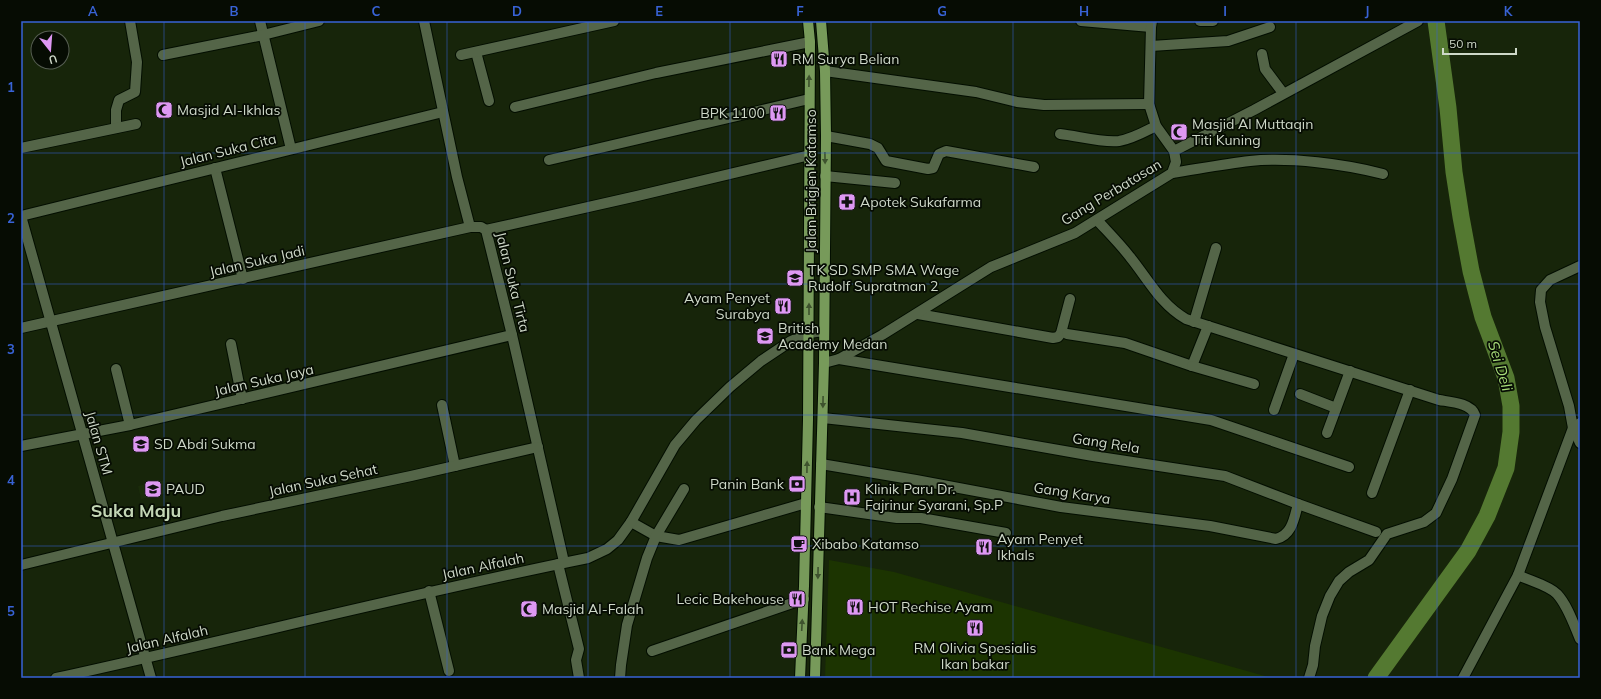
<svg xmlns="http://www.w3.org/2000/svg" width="1601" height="699" font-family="Mulish,sans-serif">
  <rect width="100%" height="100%" fill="#17250a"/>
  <polygon fill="#1b2c0b" points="165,480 168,493 141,499 138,486"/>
  <polygon fill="#1c3401" points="829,560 894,572 1272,678 825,678"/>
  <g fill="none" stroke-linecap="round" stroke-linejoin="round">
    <polyline stroke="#547931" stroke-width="17" points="1376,678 1468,551 1487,516 1506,468 1511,432 1511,406 1506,378 1483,317 1471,271 1461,217 1454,172 1448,108 1436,21"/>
    <defs>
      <g id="minor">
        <polyline points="260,21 291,149"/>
        <polyline points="424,21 457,177 470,227"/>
        <polyline points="1081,21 1151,27"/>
        <polyline points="1152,21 1151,27 1149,104 1156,126 1174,151"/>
        <polyline points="1200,21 1213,21"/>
        <polyline points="1151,46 1228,41 1270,27"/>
        <polyline points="476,52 489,101"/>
        <polyline points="1262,54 1265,69 1283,93"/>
        <polyline points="163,55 263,35 319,21"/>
        <polyline points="461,55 614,21"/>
        <polyline points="825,71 976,92 1017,102 1044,105 1149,104"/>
        <polyline points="515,107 656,73 810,42"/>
        <polyline points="116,128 116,110 119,100 135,92 137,62 130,21"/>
        <path d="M1060,134C1078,136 1102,143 1119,141C1132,139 1144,132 1156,126"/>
        <polyline points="826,136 870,144 878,148 886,161 928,169 933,168 939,154 946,151 1034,167"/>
        <polyline points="21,148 136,124"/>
        <polyline points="549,160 809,99"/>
        <polyline points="215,168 243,279"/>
        <path d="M1172,173C1198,169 1224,164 1250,161C1290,157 1345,164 1383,174"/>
        <polyline points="825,176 895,183"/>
        <polyline points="21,216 443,112"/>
        <path d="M1097,220C1108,232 1120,244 1130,257C1148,279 1160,304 1186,319L1439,400C1450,402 1471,403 1475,415L1452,479L1436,513L1424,522L1387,534L1369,560L1349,572L1339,581L1330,596L1322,616L1315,646L1313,665L1309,678"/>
        <polyline points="486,230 637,196 810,155"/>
        <polyline points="1580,266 1550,280 1541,290 1540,302 1545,327 1569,406 1573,428 1580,443"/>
        <polyline points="918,314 1053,338 1058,337 1061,333 1070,299"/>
        <polyline points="1194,322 1216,248"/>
        <polyline points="21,328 470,227 481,227 486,230 512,335 564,562"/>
        <polyline points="1067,334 1125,343 1192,366 1208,326"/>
        <polyline points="231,344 242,399"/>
        <polyline points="839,359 1211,420 1349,467"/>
        <polyline points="824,363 839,359 882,335 991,267 1075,233 1172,173 1176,162 1174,151 1254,110 1418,21"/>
        <polyline points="1192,366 1254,384"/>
        <polyline points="116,369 130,425"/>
        <polyline points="1300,394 1336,408"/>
        <polyline points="442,405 455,466"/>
        <polyline points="1274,410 1294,354"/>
        <polyline points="823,418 962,433 1093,456 1225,476 1298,504 1376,532"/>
        <polyline points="1327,433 1350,371"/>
        <polyline points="21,446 130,425 512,335"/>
        <path d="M821,464L916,480L1061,507L1210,526L1276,539C1292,535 1294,519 1298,504"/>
        <polyline points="1372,493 1410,390"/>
        <polyline points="819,507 897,518 921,518 1006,533"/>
        <polyline points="631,522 656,536 679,540 806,503"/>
        <polyline points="558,564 579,649 576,660 579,678"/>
        <polyline points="21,565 222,516 411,476 538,447"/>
        <path d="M1518,575C1530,581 1548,585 1557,594C1568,606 1574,625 1580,639"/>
        <polyline points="429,591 449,671"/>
        <polyline points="652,651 804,599"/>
        <polyline points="620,678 621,665 627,625 647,558 656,536 684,489"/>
        <polyline points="1463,678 1518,575 1573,428 1580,423"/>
      </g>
      <g id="tertiary">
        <polyline points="21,216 151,678"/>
        <path d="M56,678C234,639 410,594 588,558L607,549L618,540L631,522L675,445L696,420L730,387L761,361L791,341L809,333L824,331"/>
      </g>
      <g id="primary">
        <polyline points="800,678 804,586 808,420 810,42 808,21"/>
        <polyline points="815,678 824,363 826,136 825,71 821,21"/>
      </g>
    </defs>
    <use href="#minor" stroke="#030e00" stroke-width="12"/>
    <use href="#tertiary" stroke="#030e00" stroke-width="12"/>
    <use href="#primary" stroke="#030e00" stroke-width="12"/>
    <use href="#minor" stroke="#546548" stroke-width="10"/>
    <use href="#tertiary" stroke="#546548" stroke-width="10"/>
    <use href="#primary" stroke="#779a5a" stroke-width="10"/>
  </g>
  <defs><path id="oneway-solid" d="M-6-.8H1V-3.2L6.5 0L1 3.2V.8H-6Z"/></defs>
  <g fill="#3e532e">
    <use href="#oneway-solid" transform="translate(809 81) rotate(-89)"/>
    <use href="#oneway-solid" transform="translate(825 158) rotate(89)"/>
    <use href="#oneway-solid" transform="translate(809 309) rotate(-90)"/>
    <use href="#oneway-solid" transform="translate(823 402) rotate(91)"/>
    <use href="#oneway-solid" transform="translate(807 467) rotate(-89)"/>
    <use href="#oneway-solid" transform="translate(818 573) rotate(91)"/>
    <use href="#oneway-solid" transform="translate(802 625) rotate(-87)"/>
  </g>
  <path fill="none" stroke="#3863d6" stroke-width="1" stroke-opacity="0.55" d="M164,21V678M305,21V678M447,21V678M588,21V678M730,21V678M871,21V678M1013,21V678M1154,21V678M1296,21V678M1437,21V678M21,153H1580M21,284H1580M21,415H1580M21,546H1580"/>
  <defs>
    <symbol id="restaurant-square" viewBox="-11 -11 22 22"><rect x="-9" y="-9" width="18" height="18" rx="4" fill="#de98f3" stroke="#060c03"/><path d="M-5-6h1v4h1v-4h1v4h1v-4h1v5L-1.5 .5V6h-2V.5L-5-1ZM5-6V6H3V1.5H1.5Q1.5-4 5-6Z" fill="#111"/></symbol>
    <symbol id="mosque-square" viewBox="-11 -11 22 22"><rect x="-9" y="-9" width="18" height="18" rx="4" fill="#de98f3" stroke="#060c03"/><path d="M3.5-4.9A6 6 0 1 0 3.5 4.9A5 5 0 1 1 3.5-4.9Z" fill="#111"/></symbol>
    <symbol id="pharmacy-square" viewBox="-11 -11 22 22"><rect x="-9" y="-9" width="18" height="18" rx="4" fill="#de98f3" stroke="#060c03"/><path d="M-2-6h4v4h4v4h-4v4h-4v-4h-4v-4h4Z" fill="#111"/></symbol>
    <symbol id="school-square" viewBox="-11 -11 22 22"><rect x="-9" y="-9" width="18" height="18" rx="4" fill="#de98f3" stroke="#060c03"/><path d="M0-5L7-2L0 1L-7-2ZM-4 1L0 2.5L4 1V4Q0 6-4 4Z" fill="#111"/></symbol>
    <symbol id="bank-square" viewBox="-11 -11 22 22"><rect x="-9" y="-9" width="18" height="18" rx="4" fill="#de98f3" stroke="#060c03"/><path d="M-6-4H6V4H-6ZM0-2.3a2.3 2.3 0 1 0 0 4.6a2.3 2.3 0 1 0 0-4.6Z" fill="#111"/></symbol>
    <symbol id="hospital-square" viewBox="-11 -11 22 22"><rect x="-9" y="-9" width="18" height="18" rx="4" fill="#de98f3" stroke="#060c03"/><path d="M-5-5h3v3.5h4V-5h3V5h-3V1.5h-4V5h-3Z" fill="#111"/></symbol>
    <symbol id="cafe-square" viewBox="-11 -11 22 22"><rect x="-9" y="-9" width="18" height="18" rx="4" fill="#de98f3" stroke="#060c03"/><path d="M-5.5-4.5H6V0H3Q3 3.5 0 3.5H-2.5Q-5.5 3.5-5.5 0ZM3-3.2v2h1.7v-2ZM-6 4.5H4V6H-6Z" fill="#111"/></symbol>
  </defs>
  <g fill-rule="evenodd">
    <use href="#restaurant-square" x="769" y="49" width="20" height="20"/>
    <use href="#mosque-square" x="154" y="100" width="20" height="20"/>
    <use href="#restaurant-square" x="768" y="103" width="20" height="20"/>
    <use href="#mosque-square" x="1169" y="122" width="20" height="20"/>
    <use href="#pharmacy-square" x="837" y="192" width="20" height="20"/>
    <use href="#school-square" x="785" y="268" width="20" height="20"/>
    <use href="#restaurant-square" x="773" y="296" width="20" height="20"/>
    <use href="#school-square" x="755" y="326" width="20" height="20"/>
    <use href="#school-square" x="131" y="434" width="20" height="20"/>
    <use href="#bank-square" x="787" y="474" width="20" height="20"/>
    <use href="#school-square" x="143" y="479" width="20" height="20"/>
    <use href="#hospital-square" x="842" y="487" width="20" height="20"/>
    <use href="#cafe-square" x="789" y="534" width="20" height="20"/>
    <use href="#restaurant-square" x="974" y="537" width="20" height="20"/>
    <use href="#restaurant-square" x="787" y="589" width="20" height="20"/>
    <use href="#restaurant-square" x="845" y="597" width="20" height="20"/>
    <use href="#mosque-square" x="519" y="599" width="20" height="20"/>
    <use href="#restaurant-square" x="965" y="618" width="20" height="20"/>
    <use href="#bank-square" x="779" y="640" width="20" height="20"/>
  </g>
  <g text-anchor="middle" stroke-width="3.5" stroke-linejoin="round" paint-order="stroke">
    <g font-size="14" fill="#ced8c8" stroke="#060c03" text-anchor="start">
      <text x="792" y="64">RM Surya Belian</text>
      <text x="177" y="115">Masjid Al-Ikhlas</text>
      <text x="765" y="118" text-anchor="end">BPK 1100</text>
      <text x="1192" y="129">Masjid Al Muttaqin<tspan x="1192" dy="16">Titi Kuning</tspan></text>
      <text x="860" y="207">Apotek Sukafarma</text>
      <text x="808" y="275">TK SD SMP SMA Wage<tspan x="808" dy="16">Rudolf Supratman 2</tspan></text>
      <text x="770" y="303" text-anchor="end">Ayam Penyet<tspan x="770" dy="16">Surabya</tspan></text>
      <text x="778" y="333">British<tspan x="778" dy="16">Academy Medan</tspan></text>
      <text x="154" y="449">SD Abdi Sukma</text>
      <text x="784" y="489" text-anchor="end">Panin Bank</text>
      <text x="166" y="494">PAUD</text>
      <text x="865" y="494">Klinik Paru Dr.<tspan x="865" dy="16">Fajrinur Syarani, Sp.P</tspan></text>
      <text x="997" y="544">Ayam Penyet<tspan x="997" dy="16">Ikhals</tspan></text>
      <text x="812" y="549">Xibabo Katamso</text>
      <text x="784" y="604" text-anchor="end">Lecic Bakehouse</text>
      <text x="868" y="612">HOT Rechise Ayam</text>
      <text x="542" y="614">Masjid Al-Falah</text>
      <text x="975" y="653" text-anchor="middle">RM Olivia Spesialis<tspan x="975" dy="16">Ikan bakar</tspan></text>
      <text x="802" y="655">Bank Mega</text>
    </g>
    <g font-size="14" fill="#ced8c8" stroke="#060c03">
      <text transform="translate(228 150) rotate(-14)" y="5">Jalan Suka Cita</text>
      <text transform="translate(811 181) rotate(-90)" y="5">Jalan Brigjen Katamso</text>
      <text transform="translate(1111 192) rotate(-31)" y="5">Gang Perbatasan</text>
      <text transform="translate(257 261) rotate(-13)" y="5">Jalan Suka Jadi</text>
      <text transform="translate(513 282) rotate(76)" y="5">Jalan Suka Tirta</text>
      <text transform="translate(264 380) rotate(-13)" y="5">Jalan Suka Jaya</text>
      <text transform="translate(99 443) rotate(74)" y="5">Jalan STM</text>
      <text transform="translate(1106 443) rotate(9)" y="5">Gang Rela</text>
      <text transform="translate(323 480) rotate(-12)" y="5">Jalan Suka Sehat</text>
      <text transform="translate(1072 493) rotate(9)" y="5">Gang Karya</text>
      <text transform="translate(483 566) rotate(-12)" y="5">Jalan Alfalah</text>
      <text transform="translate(167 639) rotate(-13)" y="5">Jalan Alfalah</text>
    </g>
    <g font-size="15" font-style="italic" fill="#a6da78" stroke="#060c03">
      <text transform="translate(1500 366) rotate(73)" y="5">Sei Deli</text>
    </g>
    <g font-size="18" font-weight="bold" fill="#c3d6b5" stroke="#060c03">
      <text x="136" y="517">Suka Maju</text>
    </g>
  </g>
  <rect width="1601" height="699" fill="none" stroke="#060c03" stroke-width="44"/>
  <g transform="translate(50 50) rotate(163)"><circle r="19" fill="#060c03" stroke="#565e52"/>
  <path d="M0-3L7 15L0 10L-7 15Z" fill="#de98f3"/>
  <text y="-6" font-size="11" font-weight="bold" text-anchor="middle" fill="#ced8c8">U</text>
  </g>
  <path d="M1443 48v6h73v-6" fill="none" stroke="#ced8c8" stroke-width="2"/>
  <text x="1449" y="48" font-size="12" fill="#ced8c8" stroke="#060c03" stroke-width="3" paint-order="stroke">50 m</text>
  <rect x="22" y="22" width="1557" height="655" fill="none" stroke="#3863d6" stroke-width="1.5"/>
  <g font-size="13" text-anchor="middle" font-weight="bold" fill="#3863d6">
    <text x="93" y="16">A</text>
    <text x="234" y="16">B</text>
    <text x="376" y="16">C</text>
    <text x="517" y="16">D</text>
    <text x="659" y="16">E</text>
    <text x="800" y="16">F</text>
    <text x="942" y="16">G</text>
    <text x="1084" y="16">H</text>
    <text x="1225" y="16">I</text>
    <text x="1367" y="16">J</text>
    <text x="1508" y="16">K</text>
    <text x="11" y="92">1</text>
    <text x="11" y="223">2</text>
    <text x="11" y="354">3</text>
    <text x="11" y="485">4</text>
    <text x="11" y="616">5</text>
  </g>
</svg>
